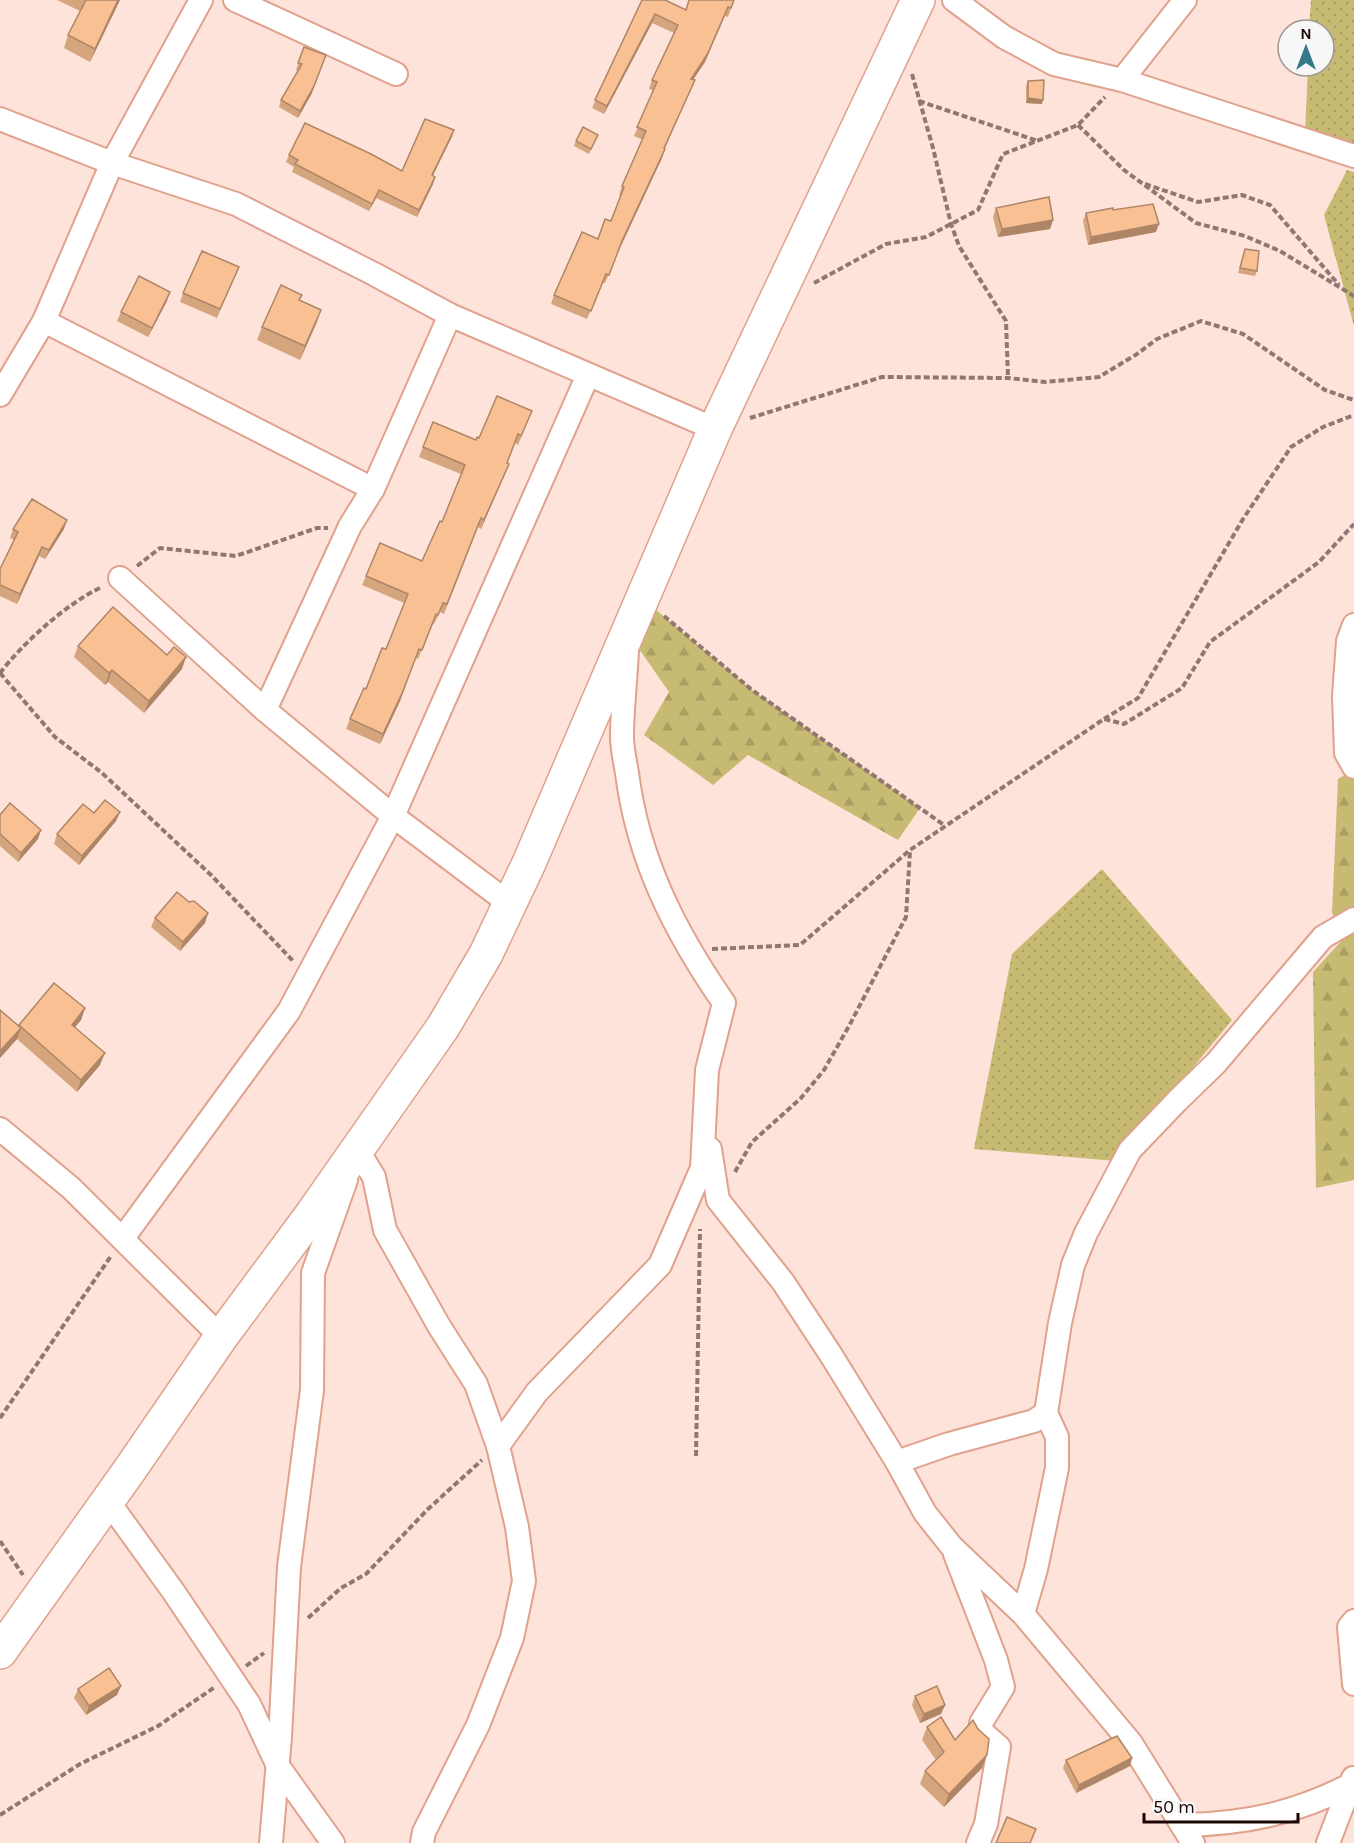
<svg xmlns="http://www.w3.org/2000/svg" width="1354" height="1843" font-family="Karla,sans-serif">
  <defs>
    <pattern id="grass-dots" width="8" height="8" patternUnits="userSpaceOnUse" patternTransform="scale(1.5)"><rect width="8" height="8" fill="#c7ba72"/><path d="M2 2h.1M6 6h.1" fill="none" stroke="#aa9e61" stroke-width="1.8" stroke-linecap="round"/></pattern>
    <pattern id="forest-firs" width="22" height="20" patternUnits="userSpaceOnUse" patternTransform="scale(1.5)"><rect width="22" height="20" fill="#c7ba72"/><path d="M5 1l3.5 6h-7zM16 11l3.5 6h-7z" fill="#aa9e61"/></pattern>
  </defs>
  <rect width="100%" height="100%" fill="#fee3da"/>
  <g fill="url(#grass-dots)">
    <polygon points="1311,0 1354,0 1354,144 1305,134 1308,66 1324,66 1324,30 1309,30"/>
    <polygon points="1347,170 1354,172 1354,326 1324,215"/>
    <polygon points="1102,869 1232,1020 1116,1161 974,1149 1012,954"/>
  </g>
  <g fill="url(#forest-firs)">
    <polygon points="643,599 752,690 920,808 898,840 748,755 713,785 644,735 669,692 628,633"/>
    <polygon points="1354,770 1354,1180 1316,1188 1313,972 1345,937 1332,913 1338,779"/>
  </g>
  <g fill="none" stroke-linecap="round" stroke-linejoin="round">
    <defs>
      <g id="street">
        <polyline points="235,0 396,74"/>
        <polyline points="954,0 1004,37 1054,64 1122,80 1354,156"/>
        <polyline points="1122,80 1185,0"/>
        <polyline points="0,119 112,163 236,204 374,274 450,315 715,429"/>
        <polyline points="44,321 373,489"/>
        <polyline points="0,395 44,321 112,163 201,0"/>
        <polyline points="120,578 265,710 393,816 588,375"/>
        <polyline points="1354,625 1348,641 1344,696 1346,753 1354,767"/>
        <polyline points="265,710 350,526 373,489 450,315"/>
        <polyline points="0,1129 71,1188 221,1337"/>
        <polyline points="357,1149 374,1177 385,1230 439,1326 476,1384 498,1446 517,1527 524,1581 512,1638 478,1725 424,1832 422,1843"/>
        <polyline points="710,1149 718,1200 783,1282 831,1355 897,1462 925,1513 952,1547 1023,1614 1131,1743 1193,1843"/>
        <polyline points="123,1238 289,1011 393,816 510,904"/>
        <path d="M498,1446L537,1392L660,1265L702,1168L707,1070L724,1003C675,932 638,860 627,773C625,761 622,749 622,737C622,708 626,678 627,649"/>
        <polyline points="897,1462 949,1444 1034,1421 1046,1413 1060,1323 1073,1265 1086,1233 1130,1150 1177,1101 1216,1063 1323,937 1354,919"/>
        <polyline points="108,1501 173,1591 249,1704 278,1766 333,1843"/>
        <polyline points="955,1554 996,1660 1003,1687 981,1723 982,1732 999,1747 986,1824 978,1843"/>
        <polyline points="1023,1614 1036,1569 1057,1468 1057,1437 1046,1413"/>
        <polyline points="1354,1621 1349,1627 1354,1684"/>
        <path d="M1182,1825C1246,1824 1297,1813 1354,1783"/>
        <polyline points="271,1843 280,1737 289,1567 312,1390 313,1273 346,1180"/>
        <polyline points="1328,1843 1353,1778"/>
      </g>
      <polyline id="secondary" points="0,1652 129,1471 221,1337 312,1214 443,1027 486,954 529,863 715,429 918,0"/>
    </defs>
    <use href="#street" stroke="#e0a28d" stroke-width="26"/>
    <use href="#secondary" stroke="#e0a28d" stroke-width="36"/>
    <g stroke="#907871" stroke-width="4" stroke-dasharray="6 3" stroke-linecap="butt">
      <polyline points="912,74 933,148 951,224 959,246 1006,321 1008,378"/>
      <polyline points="919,101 1038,141"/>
      <polyline points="1078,125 1124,170 1196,223 1245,236 1280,251 1354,296"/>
      <polyline points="1145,184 1198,202 1242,195 1270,205 1339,285"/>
      <polyline points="814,283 886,244 926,237 978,210 1003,154 1078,125 1105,97"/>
      <polyline points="750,418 882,377 1008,378 1045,382 1099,377 1137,354 1157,339 1201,321 1243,334 1325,390 1354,400"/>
      <polyline points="137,566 160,548 236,556 317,528 328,528"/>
      <polyline points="664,616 752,690 944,825"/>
      <polyline points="0,673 55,737 102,773 211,875 294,962"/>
      <path d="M0,673C23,643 67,603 102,587"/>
      <polyline points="1104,719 1138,698 1243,519 1291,447 1323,427 1354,415"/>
      <polyline points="712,949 800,945 910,850 1104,719 1124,724 1182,688 1210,642 1319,562 1354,524"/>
      <polyline points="735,1172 752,1142 801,1098 824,1070 849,1026 906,917 910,851"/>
      <polyline points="0,1418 111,1256"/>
      <polyline points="696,1456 700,1229"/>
      <polyline points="0,1541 23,1575"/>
      <polyline points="308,1618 341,1588 366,1574 428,1509 482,1460"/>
      <polyline points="246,1666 264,1653"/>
      <polyline points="0,1815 80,1764 158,1726 215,1687"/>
    </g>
    <use href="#street" stroke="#fff" stroke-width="22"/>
    <use href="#secondary" stroke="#fff" stroke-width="33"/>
  </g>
  <g fill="#d5a57e">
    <polygon points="57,0 120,0 90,62 64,48 68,35 80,11"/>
    <polygon points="642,0 685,10 734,0 728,17 725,16 705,62 693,80 695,80 691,89 664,149 665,149 662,158 619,250 605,283 603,283 587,319 551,304 554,295 611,221 621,196 619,195 622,186 643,140 634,136 654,91 649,89 652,80 674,33 652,23 604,114 592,108"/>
    <polygon points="304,47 312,93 298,118 279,107 281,100 298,71 296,70"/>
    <polygon points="1028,81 1042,104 1026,103 1026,86"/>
    <polygon points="454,130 433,176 435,177 433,184 417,217 376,198 369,211 292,172 294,167 286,162 289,155 402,171"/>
    <polygon points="598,135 589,154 574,146 576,141"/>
    <polygon points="996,208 1053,220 1050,229 998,237 993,217"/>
    <polygon points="1113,210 1156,232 1088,245 1083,221 1086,213"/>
    <polygon points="1245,249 1257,271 1255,276 1238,273"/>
    <polygon points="239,267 217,318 180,302 183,293"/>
    <polygon points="300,300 321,310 316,324 300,360 257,340 262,327"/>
    <polygon points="167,301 148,337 117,321 121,312"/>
    <polygon points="532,411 518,445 515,443 507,463 505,473 481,529 478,527 444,614 440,612 434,624 433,624 418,659 415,658 400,701 380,744 346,729 350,719 386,649 404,603 362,585 366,576 422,561 442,522 461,474 419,457 423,447 476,440"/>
    <polygon points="13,529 64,529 45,559 39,556 17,604 0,596 0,569 14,540 10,538"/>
    <polygon points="78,646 167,655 182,669 144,713 108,682 105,685 74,657"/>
    <polygon points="120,812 116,821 79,865 54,844 57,834 94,813"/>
    <polygon points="0,815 41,830 38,839 18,862 0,846"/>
    <polygon points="189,902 208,913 205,923 180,951 151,927 155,918"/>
    <polygon points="85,1008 81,1020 75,1027 100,1065 77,1092 17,1039 0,1058 0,1010 19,1026"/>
    <polygon points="78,1689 117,1695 86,1715 74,1698"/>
    <polygon points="915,1696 945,1705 941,1714 920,1723 912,1705"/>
    <polygon points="927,1727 955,1740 982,1768 944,1807 920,1784 925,1771 936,1760 922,1740"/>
    <polygon points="1132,1758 1130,1766 1076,1793 1063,1768 1066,1760"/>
  </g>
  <g fill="#ae8667">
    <polygon points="118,0 120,0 90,62 95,49"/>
    <polygon points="728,7 705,62 688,87 691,79"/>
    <polygon points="655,14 652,23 604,114 607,106"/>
    <polygon points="326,55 312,93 298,118 300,111"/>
    <polygon points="695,80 691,89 661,157 664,148"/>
    <polygon points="1028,98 1043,100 1042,104 1026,103"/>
    <polygon points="454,130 452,137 429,183 432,175"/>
    <polygon points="665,149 662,158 619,250 605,283 622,241"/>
    <polygon points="435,177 433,184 417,217 419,210"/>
    <polygon points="379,190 376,198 369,211 372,204"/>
    <polygon points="1053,220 1050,229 998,237 1002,229"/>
    <polygon points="1159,224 1156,232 1088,245 1091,237"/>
    <polygon points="170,292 167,301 148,337 152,328"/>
    <polygon points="321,310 316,324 300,360 305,346"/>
    <polygon points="509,464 505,473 481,529 484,520"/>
    <polygon points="67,520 64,529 45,559 49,550"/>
    <polygon points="42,547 39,556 17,604 20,594"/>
    <polygon points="419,649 400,701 380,744 383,734"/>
    <polygon points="186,657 182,669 144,713 149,701"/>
    <polygon points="112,670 108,682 105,685 109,673"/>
    <polygon points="120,812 116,821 79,865 82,856"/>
    <polygon points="41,830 38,839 18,862 21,853"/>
    <polygon points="208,913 205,923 180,951 183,942"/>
    <polygon points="85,1008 81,1020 67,1037 72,1025"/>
    <polygon points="21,1028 17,1039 0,1058 0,1051"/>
    <polygon points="105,1053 100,1065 77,1092 81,1080"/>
    <polygon points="121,1686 117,1695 86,1715 89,1706"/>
    <polygon points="945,1705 941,1714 920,1723 924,1714"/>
    <polygon points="987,1755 982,1768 944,1807 949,1794"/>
    <polygon points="1132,1758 1130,1766 1076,1793 1079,1785"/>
  </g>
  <g fill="#f8c093" stroke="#ae8667" stroke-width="1.5">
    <polygon points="86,0 118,0 95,49 68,35"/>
    <polygon points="642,0 665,0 686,10 689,0 734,0 731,8 728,7 708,53 691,79 695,80 664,148 665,149 622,241 609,275 606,274 591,311 554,295 582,232 598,239 605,219 611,221 624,187 622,186 646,131 637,127 657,82 652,80 678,25 655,14 607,106 595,100"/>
    <polygon points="304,47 326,55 314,86 300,111 281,100 302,64 298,63"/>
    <polygon points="1044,80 1043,100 1028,98 1028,81"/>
    <polygon points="425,119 454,130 432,175 435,177 419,210 379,190 372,204 295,164 298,160 289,155 305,123 371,154 402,171"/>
    <polygon points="583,127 598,135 591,149 576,141"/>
    <polygon points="1049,197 1053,220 1002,229 996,208"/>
    <polygon points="1153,204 1159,224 1091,237 1086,213 1113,208 1113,210"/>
    <polygon points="1245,249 1259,251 1257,271 1240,268"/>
    <polygon points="202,251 239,267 220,309 183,293"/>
    <polygon points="139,276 170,292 152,328 121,312"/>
    <polygon points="281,285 302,295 299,300 321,310 305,346 262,327"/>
    <polygon points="497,396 532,411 521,436 518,434 507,463 509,464 484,520 481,518 447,604 443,603 438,615 436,614 422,650 419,649 403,691 383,734 350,719 364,688 366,689 382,648 386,649 408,594 366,576 380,543 422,561 440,521 442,522 465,465 423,447 433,422 476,440 477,437 479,438"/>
    <polygon points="32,499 67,520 49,550 42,547 20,594 0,585 0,569 18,532 13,529"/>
    <polygon points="113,607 167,655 174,647 186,657 149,701 112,670 109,673 78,646"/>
    <polygon points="105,800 120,812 82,856 57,834 83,804 94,813"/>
    <polygon points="10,803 41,830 21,853 0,834 0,815"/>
    <polygon points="177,892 189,902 194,901 208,913 183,942 155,918"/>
    <polygon points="54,983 85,1008 72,1025 105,1053 81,1080 19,1025"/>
    <polygon points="0,1010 21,1028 0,1051"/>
    <polygon points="109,1668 121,1686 89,1706 78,1689"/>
    <polygon points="937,1686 945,1705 924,1714 915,1696"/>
    <polygon points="941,1717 955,1740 973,1720 978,1729 989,1739 987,1755 949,1794 925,1771 944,1752 927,1727"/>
    <polygon points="1117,1736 1132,1758 1079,1785 1066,1760"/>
    <polygon points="1007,1817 1036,1829 1030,1843 996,1843"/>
  </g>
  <g transform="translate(1306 48)"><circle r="28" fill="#f7f7f7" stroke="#9f9795" stroke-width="1.5"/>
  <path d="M0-4.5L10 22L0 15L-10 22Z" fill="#36778a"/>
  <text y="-9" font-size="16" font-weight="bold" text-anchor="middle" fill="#1a0602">N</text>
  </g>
  <path d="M1144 1813v9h154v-9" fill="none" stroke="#1a0602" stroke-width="3"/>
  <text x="1153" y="1813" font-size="18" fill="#1a0602" stroke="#f7f7f7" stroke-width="4.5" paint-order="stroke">50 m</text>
</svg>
